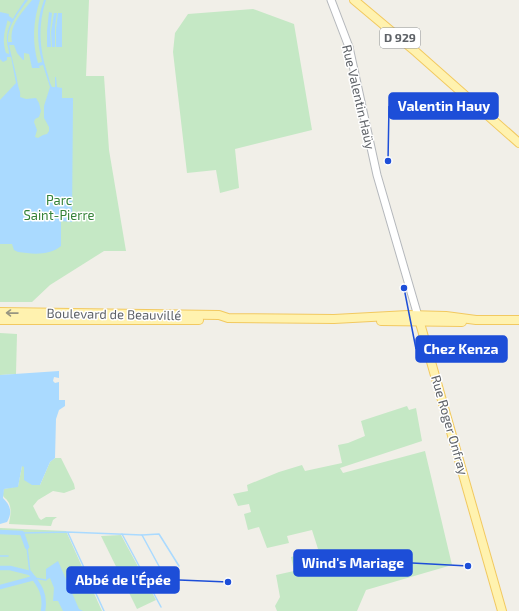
<svg xmlns="http://www.w3.org/2000/svg" width="519" height="611" font-family="'Exo 2',sans-serif">
  <rect width="100%" height="100%" fill="#f1efe8"/>
  <g fill="#c5e8c5">
    <polygon points="0,0 89,0 86,76 104,76 109,150 126,251 104,251 50,285 32,302 0,302"/>
    <polygon points="253,9 294,24 312,130 235,149 239,188 220,193 216,170 187,173 173,52 175,33 188,14"/>
    <polygon points="0,333 17,334 16,374 0,375"/>
    <polygon points="407,406 409,410 416,408 422,441 340,468 343,473 425,451 452,565 366,590 357,611 277,611 275,606 280,597 276,575 294,571 291,557 318,549 312,530 287,536 289,543 267,548 259,527 248,530 244,514 251,512 249,504 238,506 233,494 248,491 247,485 279,472 302,465 305,471 342,463 338,445 348,443 365,436 361,421"/>
    <path d="M55,458H61L74,484L75,489L64,493L53,491L38,500L33,506L39,518L41,520L46,517H57L53,520L51,526L9,524C10,517 12,510 9,503C5,496 1,499 4,489L18,486L22,466H24L40,485L50,462Z"/>
    <polygon points="0,528 66,531 102,611 0,611"/>
    <polygon points="121,535 156,600 137,609 101,536"/>
  </g>
  <g fill="#aadaff" fill-rule="evenodd">
    <path d="M25,0H28C19,12 7,26 8,42H12C9,25 22,13 32,0H40C33,21 32,42 38,63L42,62C37,42 36,23 43,3L44,0H46C38,25 39,47 47,72C49,77 49,82 52,87H55V77H56L57,87L62,88V98H73L72,222L61,221V246C49,256 32,254 18,252L14,250L12,244H0V100L16,83L11,57H7V60L3,62L0,59V12L9,14C6,30 1,36 6,53L9,54C9,50 7,45 7,41C6,25 17,13 25,0ZM9,45H14L17,53L23,60H24V53L29,54L32,68H40L39,66L43,65L50,87L44,106V118L49,127V131L47,134L43,135L38,138L35,137L37,130L34,122L35,119L39,117L41,111L39,103L36,98L26,99L20,97C21,92 19,90 18,85C16,72 12,59 9,45Z"/>
    <polygon points="49,12 52,13 50,31 51,47 47,47 47,31"/>
    <polygon points="54,13 57,13 55,26 55,47 52,47 51,32"/>
    <polygon points="58,13 62,13 62,47 56,47 56,29"/>
    <path d="M59,371V378L54,377L53,381L55,383L59,382V400H65V406L59,410L56,419L55,458L50,462L40,485H32L24,480V467L22,466L18,487L4,489L3,498C10,505 13,512 7,522L0,524V375Z"/>
    <polygon points="58,561 79,609 83,611 63,611 58,601 53,601 54,588 50,578 46,580 46,569"/>
  </g>
  <g fill="none" stroke-linecap="round" stroke-linejoin="round">
    <g stroke="#aadaff" stroke-width="1.5">
      <polyline points="22,533 67,532 142,535 159,534 179,566"/>
      <polyline points="68,533 104,611"/>
      <polyline points="122,534 161,607"/>
      <polyline points="142,535 160,568"/>
      <polyline points="27,547 30,573"/>
      <polyline points="0,556 8,556"/>
      <polyline points="34,578 46,580"/>
    </g>
    <g stroke="#aadaff" stroke-width="4.5">
      <polyline points="8,18 11,20"/>
      <polyline points="0,532 22,533 27,547"/>
      <path d="M0,568H10L30,573C40,586 46,594 43,611"/>
      <polyline points="0,587 34,578"/>
    </g>
    <defs>
      <polyline id="minor" points="331,0 349,47 377,175 418,316"/>
      <g id="major">
        <polyline points="354,0 416,52 519,143"/>
        <polyline points="0,312 219,315 228,318 334,319 408,315 446,316 476,320 519,320"/>
        <polyline points="418,316 502,611"/>
        <polyline points="0,320 199,320"/>
        <polyline points="381,321 462,322"/>
      </g>
    </defs>
    <use href="#minor" stroke="#b5b8bc" stroke-width="9"/>
    <use href="#major" stroke="#f2c960" stroke-width="10"/>
    <use href="#minor" stroke="#fff" stroke-width="7"/>
    <use href="#major" stroke="#fff2af" stroke-width="8"/>
  </g>
  <defs><path id="oneway-shaft" d="M-6 0H5M1.5-3L5.5 0L1.5 3" fill="none" stroke-width="1.6" stroke-linecap="round" stroke-linejoin="round"/></defs>
  <use stroke="#979581" href="#oneway-shaft" transform="translate(12 313) rotate(-179)"/>
  <g text-anchor="middle" stroke-width="3" stroke-linejoin="round" paint-order="stroke">
    <rect fill="#fff" stroke="#8f9295" stroke-width="1" x="380" y="28" width="40" height="20" rx="3"/>
    <g font-size="12" font-weight="bold" fill="#5f6368">
      <text x="400" y="42">D 929</text>
    </g>
    <g font-size="13" fill="#5f6368" stroke="#fff">
      <text transform="translate(359 97) rotate(77)" y="5">Rue Valentin Haüy</text>
      <text transform="translate(114 314) rotate(1)" y="5">Boulevard de Beauvillé</text>
      <text transform="translate(450 425) rotate(74)" y="5">Rue Roger Onfray</text>
    </g>
    <g font-size="13" fill="#348238" stroke="#fff">
      <text x="59" y="205">Parc<tspan x="59" dy="15">Saint-Pierre</tspan></text>
    </g>
  </g>
  <path fill="none" stroke="#1d4ed8" stroke-width="1.5" d="M388 161L389 106M404 288L416 349M468 566L412 563M228 582L179 580"/>
  <g fill="#1d4ed8" stroke="#fff" stroke-width="1.5">
    <circle cx="388" cy="161" r="4"/>
    <circle cx="404" cy="288" r="4"/>
    <circle cx="468" cy="566" r="4"/>
    <circle cx="228" cy="582" r="4"/>
  </g>
  <g fill="#1d4ed8" stroke="#1d4ed8" stroke-width="1.5">
    <rect x="389" y="93" width="109" height="26" rx="4"/>
    <rect x="416" y="336" width="91" height="26" rx="4"/>
    <rect x="294" y="550" width="118" height="26" rx="4"/>
    <rect x="67" y="567" width="112" height="26" rx="4"/>
  </g>
  <g font-size="14" text-anchor="middle" font-weight="bold" fill="#fff">
    <text x="444" y="111">Valentin Hauy</text>
    <text x="461" y="354">Chez Kenza</text>
    <text x="353" y="568">Wind's Mariage</text>
    <text x="123" y="585">Abbé de l'Épée</text>
  </g>
</svg>
